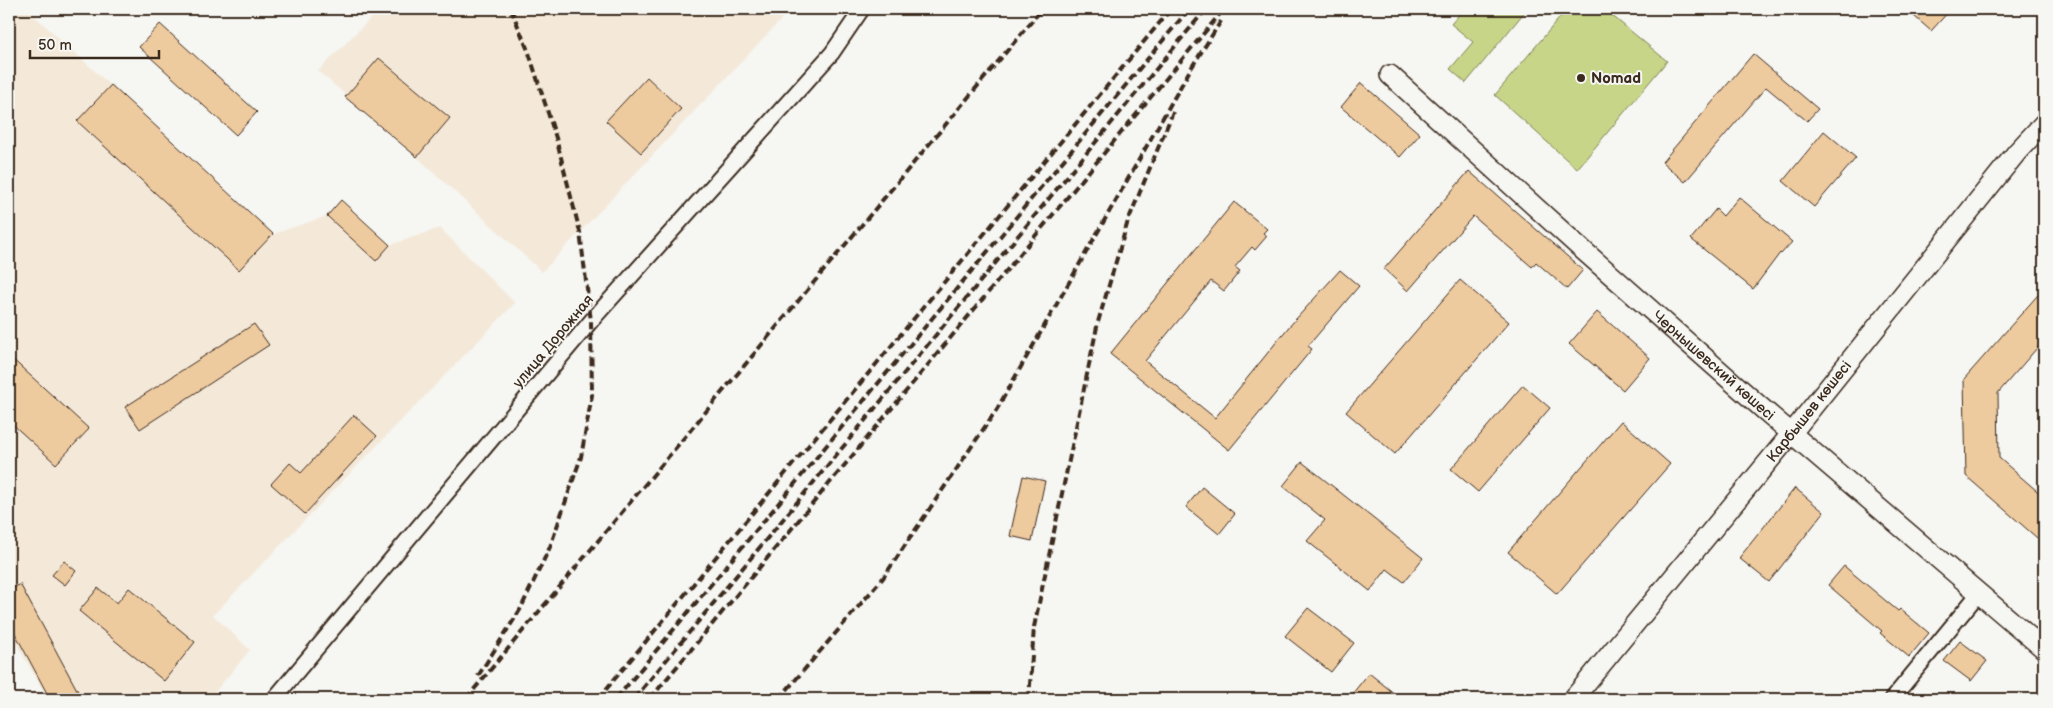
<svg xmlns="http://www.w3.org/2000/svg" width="2053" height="708" font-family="'Balsamiq Sans',sans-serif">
  <rect width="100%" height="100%" fill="#f6f6f2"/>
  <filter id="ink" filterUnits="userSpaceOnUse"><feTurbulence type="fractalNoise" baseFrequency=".02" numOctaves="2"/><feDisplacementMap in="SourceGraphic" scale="10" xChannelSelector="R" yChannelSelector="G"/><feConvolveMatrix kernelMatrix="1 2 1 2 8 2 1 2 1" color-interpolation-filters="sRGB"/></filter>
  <g filter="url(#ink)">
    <g fill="#f4e9d9">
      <polygon points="9,9 27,9 273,234 327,216 376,261 390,245 440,228 515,303 213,615 250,650 209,699 48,699 9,631"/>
      <polygon points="380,9 786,9 780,21 542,272 417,157 318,71"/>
    </g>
    <g fill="#c7d589" stroke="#818054">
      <polygon points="1464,9 1527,9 1466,83 1450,69 1473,42 1451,24"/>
      <polygon points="1567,9 1604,9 1667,61 1577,169 1495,95"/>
    </g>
    <g fill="#eeca9f" stroke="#3b2a1e">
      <polygon points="1906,9 1951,9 1931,31"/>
      <polygon points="160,24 257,112 236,135 139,47"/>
      <polygon points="1753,54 1818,109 1807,121 1766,87 1685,182 1662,162"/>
      <polygon points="379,58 450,118 417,157 345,97"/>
      <polygon points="647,77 681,109 641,153 606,121"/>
      <polygon points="1361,83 1420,134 1400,157 1341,107"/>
      <polygon points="111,85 273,234 239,270 77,121"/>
      <polygon points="1824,131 1856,158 1814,207 1783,181"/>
      <polygon points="1469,171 1583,270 1567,289 1536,262 1532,267 1473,216 1408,291 1384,269"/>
      <polygon points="1739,197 1792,242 1781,254 1780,253 1753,289 1691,239 1716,209 1723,216"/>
      <polygon points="341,200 390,245 376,261 327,216"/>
      <polygon points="1234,202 1267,229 1263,233 1267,236 1255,250 1252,247 1235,267 1240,271 1224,291 1211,281 1145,361 1215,418 1287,329 1340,270 1359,286 1308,346 1312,349 1229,450 1110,354"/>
      <polygon points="1460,280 1509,322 1395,454 1346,412"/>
      <polygon points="2044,288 2044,340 1998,393 1999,458 2044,497 2044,544 1966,476 1964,379"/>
      <polygon points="1597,312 1650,358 1623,390 1569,344"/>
      <polygon points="254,324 269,345 140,429 125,407"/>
      <polygon points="9,356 89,429 56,464 9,421"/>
      <polygon points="1523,385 1550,408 1478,492 1451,469"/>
      <polygon points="354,415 377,436 305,514 271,484 290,463 301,473"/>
      <polygon points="1621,421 1670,464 1557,594 1508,552"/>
      <polygon points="1302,462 1423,558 1404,582 1387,569 1370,591 1307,541 1325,520 1283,486"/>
      <polygon points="1023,476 1045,481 1032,541 1010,536"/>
      <polygon points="1202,487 1235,514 1219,534 1186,507"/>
      <polygon points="1795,488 1824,512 1769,582 1739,558"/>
      <polygon points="64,561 76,571 65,585 52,575"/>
      <polygon points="1844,566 1898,611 1900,609 1929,633 1909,657 1880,633 1882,631 1828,585"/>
      <polygon points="20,584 82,699 50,699 9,622 9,591"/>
      <polygon points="98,588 117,603 129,588 195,642 164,681 79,611"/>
      <polygon points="1308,608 1354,643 1331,672 1285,636"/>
      <polygon points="1960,641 1987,661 1971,681 1944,661"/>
      <polygon points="1369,673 1401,699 1348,699"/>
    </g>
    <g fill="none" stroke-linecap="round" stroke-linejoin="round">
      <defs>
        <g id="street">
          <polyline points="274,699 591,321 832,53 862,9"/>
          <polyline points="1892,699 1979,593"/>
        </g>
        <g id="secondary">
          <path id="s1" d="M1390,75L1575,243L1763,409L2044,649"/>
          <path id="s2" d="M1573,699L1791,434L2017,152L2044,123"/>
        </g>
      </defs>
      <use href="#street" stroke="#3b2a1e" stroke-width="18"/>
      <use href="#secondary" stroke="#3b2a1e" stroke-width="22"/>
      <use href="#street" stroke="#f6f6f2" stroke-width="14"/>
      <use href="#secondary" stroke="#f6f6f2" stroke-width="19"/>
      <g stroke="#3b2a1e" stroke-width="4" stroke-dasharray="8 4" stroke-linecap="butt">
        <polyline points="478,676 520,610 550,547 581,457 592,395 591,321 580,232 556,138 529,53 511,9"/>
        <polyline points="466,699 1042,9"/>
        <polyline points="598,699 1171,9"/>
        <polyline points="616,699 1189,9"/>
        <polyline points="634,699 1206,9"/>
        <polyline points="650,699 1224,9"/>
        <polyline points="779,699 883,578 997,409 1190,70 1221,21"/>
        <polyline points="1029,699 1034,627 1098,322 1128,221 1173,112"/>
      </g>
    </g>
  </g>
  <circle fill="#3b2a1e" stroke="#f6f6f2" stroke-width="2" cx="1581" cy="78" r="5"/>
  <g text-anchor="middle" stroke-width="4" stroke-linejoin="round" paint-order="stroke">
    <g font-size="15" font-weight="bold" fill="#3b2a1e" stroke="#f6f6f2" text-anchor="start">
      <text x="1591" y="83">Nomad</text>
    </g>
    <g font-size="15" fill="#3b2a1e" stroke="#f6f6f2">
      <text transform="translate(553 341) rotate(-50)" y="5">улица Дорожная</text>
      <text dy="5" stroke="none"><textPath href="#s1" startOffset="435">Чернышевский көшесі</textPath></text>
      <text dy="5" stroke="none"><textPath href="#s2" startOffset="372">Карбышев көшесі</textPath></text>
    </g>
  </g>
  <rect width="2053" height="708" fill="none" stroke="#f6f6f2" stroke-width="30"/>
  <rect x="15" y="15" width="2023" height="678" fill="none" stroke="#3b2a1e" stroke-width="2" filter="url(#ink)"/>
  <path d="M30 50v8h129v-8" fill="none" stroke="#3b2a1e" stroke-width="2.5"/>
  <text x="38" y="50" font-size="15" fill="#3b2a1e" stroke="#f6f6f2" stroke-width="4" paint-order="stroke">50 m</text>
</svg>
